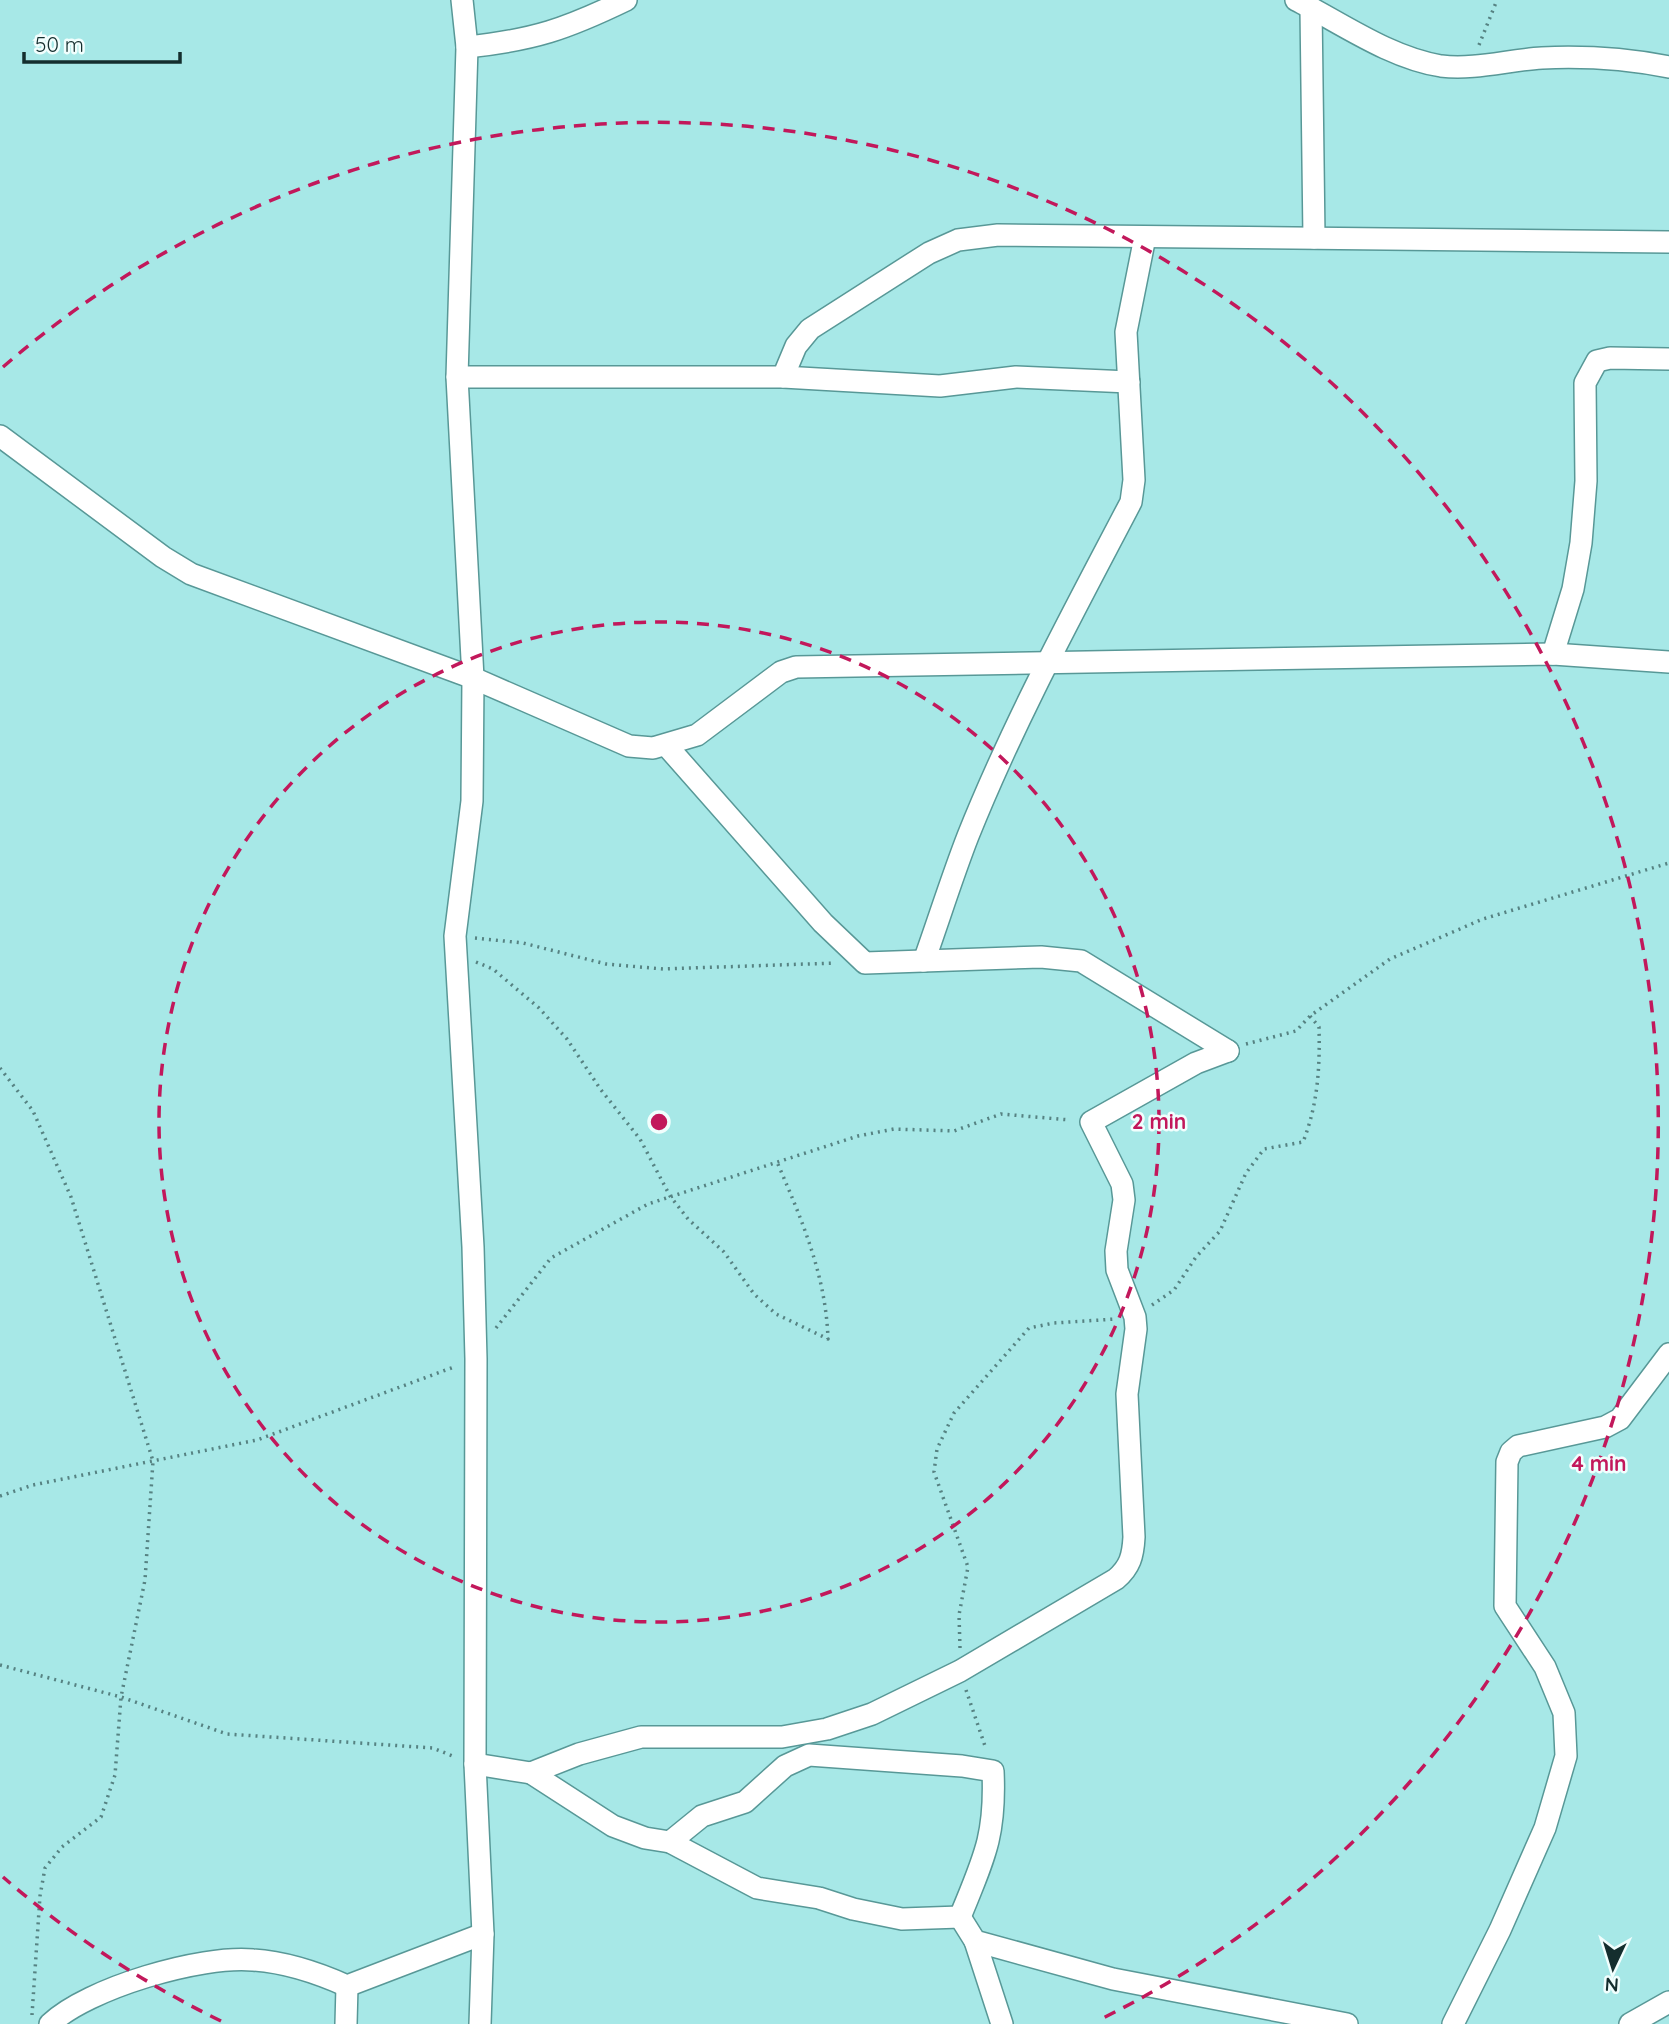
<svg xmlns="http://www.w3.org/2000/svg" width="1669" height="2024" font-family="Quicksand,sans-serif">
  <rect width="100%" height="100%" fill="#a7e8e7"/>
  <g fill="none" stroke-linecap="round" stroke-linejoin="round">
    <defs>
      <g id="minor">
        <polyline points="462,0 467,47 457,377 473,678 472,801 455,936 473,1247 476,1359 475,1764 483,1934 480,2024"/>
        <path d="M1296,0C1341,23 1390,58 1441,66C1475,70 1508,60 1542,58C1584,56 1628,59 1669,67"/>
        <polyline points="1311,8 1314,238"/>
        <path d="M467,47C534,40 566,29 626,0"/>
        <polyline points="457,377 783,377 796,346 810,329 929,253 958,240 998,235 1669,242"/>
        <polyline points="783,377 940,386 1016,377 1129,382"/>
        <polyline points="0,436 163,557 191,574 473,678 629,746 653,748 697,735 781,672 796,667 1553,654 1669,662"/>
        <polyline points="1553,654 1573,589 1581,543 1586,481 1585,383 1597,361 1610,358 1669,359"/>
        <polyline points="666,745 823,923 865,963 1041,957 1081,961 1228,1051"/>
        <path d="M924,961C939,919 952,877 968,836C1014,721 1074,611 1131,502L1134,480L1126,332L1145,237"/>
        <path d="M475,1764L531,1773L579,1754L641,1737H782L827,1729L872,1714L960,1671L1116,1579C1130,1567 1133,1556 1134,1537L1127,1394L1136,1329L1135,1317L1117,1270L1116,1251L1124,1200L1122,1184L1091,1122L1196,1063L1228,1051"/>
        <polyline points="531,1773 613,1826 645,1838 670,1842 757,1888 819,1898 853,1909 902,1919 960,1917"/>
        <path d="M670,1842L702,1816L745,1802L785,1766L809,1755L962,1766L993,1771C996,1836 984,1858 960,1917"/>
        <polyline points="960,1917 975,1941 1113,1979 1347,2024"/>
        <polyline points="975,1941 1002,2024"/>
        <path d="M50,2024C88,1988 201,1955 253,1960C285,1962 318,1973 347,1986L483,1934"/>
        <polyline points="346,2024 347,1986"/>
        <polyline points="1453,2024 1500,1930 1545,1828 1566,1756 1564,1713 1545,1667 1505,1606 1507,1462 1511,1452 1518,1446 1605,1427 1620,1419 1669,1354"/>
        <polyline points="1630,2024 1669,2002"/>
      </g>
    </defs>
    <use href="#minor" stroke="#589897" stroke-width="24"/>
    <g stroke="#568282" stroke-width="3.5" stroke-dasharray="2 5" stroke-linecap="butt">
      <polyline points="1479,45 1497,0"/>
      <polyline points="475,938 523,943 606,964 663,969 835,963"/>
      <path d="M476,962L493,969L539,1008L567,1039L601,1090L640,1139L670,1196L688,1219L724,1252L754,1294L776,1314L828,1339C826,1276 802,1220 777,1162"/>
      <polyline points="1246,1044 1296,1031 1310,1016 1390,959 1483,919 1669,863"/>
      <polyline points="0,1068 33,1111 71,1197 153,1461 145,1580 121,1697 115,1775 101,1817 62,1847 45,1868 40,1896 32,2015"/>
      <path d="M1152,1305L1174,1290L1196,1257L1220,1231L1246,1173L1264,1149L1303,1142C1318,1104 1320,1067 1319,1027L1310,1016"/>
      <polyline points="496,1328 551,1258 648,1204 858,1136 894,1129 954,1131 1001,1114 1070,1120"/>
      <polyline points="0,1496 33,1485 257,1440 454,1367"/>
      <polyline points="960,1648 959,1615 968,1567 934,1472 937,1449 954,1413 1029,1328 1054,1323 1116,1319"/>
      <polyline points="0,1665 121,1697 227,1734 433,1748 455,1757"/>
      <polyline points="966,1690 986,1749"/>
    </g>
    <use href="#minor" stroke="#fff" stroke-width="21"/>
  </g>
  <g fill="none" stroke="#c2185b" stroke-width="3.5" stroke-dasharray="12 9">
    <circle cx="659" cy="1122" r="500"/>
    <path d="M221 2021A1000 1000 0 0 1 3 1877M3 367A1000 1000 0 1 1 1097 2021"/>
  </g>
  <circle cx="659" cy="1122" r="10" fill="#c2185b" stroke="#f1fefd" stroke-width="3.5"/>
  <g font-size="21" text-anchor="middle" font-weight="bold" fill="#c2185b" stroke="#f1fefd" stroke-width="5" stroke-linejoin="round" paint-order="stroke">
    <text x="1159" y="1129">2 min</text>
    <text x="1599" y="1471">4 min</text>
  </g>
  <g transform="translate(1613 1968) rotate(184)" stroke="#f1fefd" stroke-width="5" paint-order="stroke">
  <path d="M0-5L12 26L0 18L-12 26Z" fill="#142e2e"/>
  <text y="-10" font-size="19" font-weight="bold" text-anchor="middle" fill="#142e2e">N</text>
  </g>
  <path d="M24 52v10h156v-10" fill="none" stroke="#142e2e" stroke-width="3.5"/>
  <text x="35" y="52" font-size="21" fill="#142e2e" stroke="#f1fefd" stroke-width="5" paint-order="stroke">50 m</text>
</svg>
